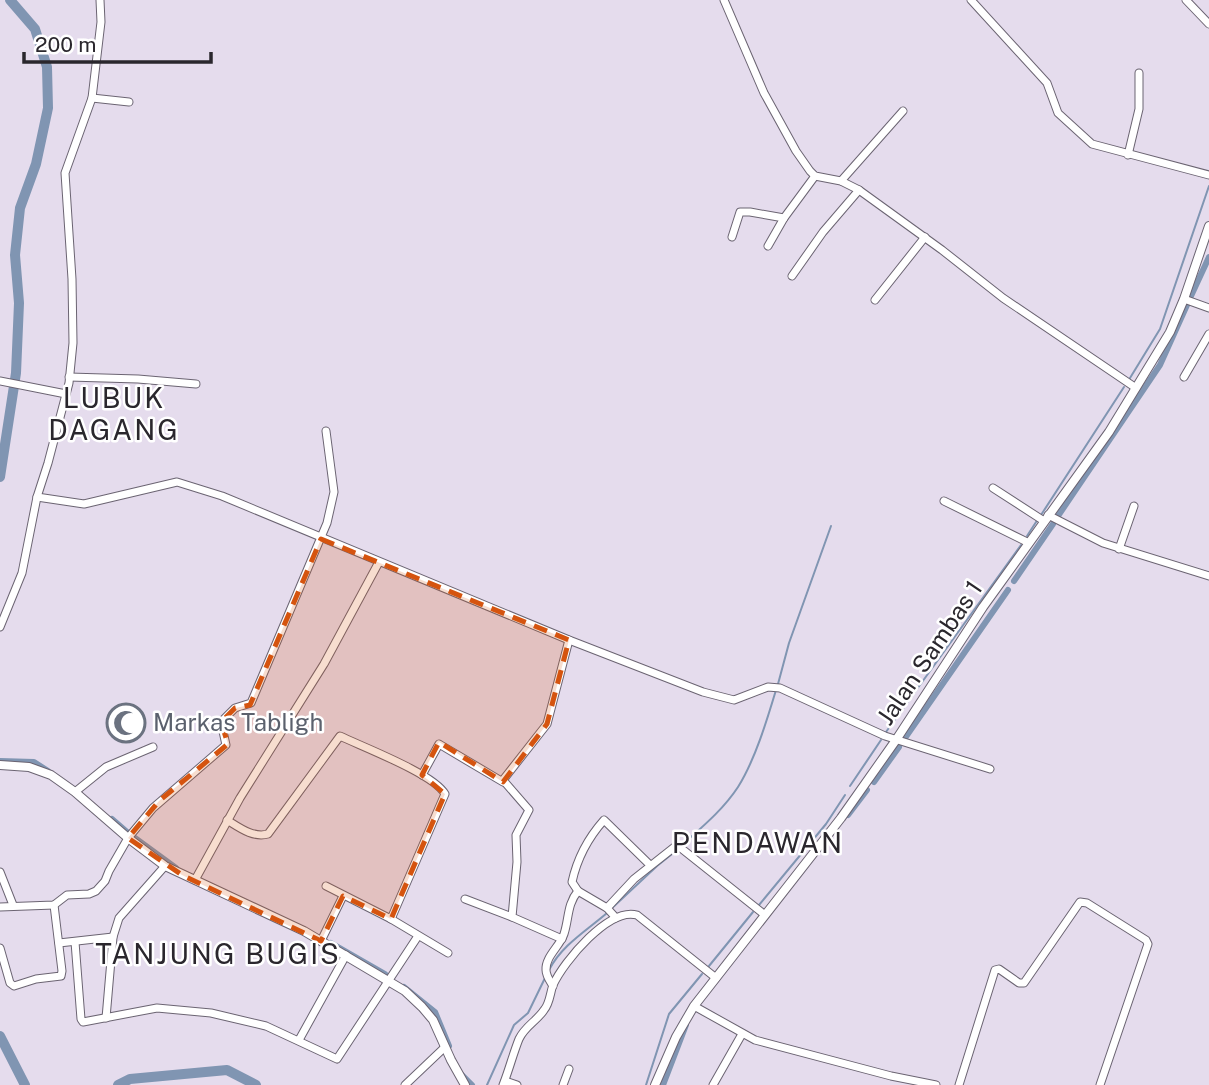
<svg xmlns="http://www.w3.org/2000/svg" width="1209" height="1085" font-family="'Public Sans',sans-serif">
  <rect width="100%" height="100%" fill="#e5dced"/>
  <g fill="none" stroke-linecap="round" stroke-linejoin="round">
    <g stroke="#8095b2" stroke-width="2">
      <polyline points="1130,378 1160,329 1209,186"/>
      <polyline points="1041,515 1124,387"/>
      <polyline points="1027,536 1038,519"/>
      <polyline points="778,684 789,643 831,526"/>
      <polyline points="886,732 1021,545"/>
      <polyline points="850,786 881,740"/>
      <path d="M681,846C701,828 723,810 738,787C755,760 767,720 776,690"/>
      <polyline points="759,905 826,824 845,795"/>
      <polyline points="611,909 657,866 677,850"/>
      <polyline points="709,966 753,912"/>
      <path d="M549,970C562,945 586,931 607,913"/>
      <polyline points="487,1085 514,1025 528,1013 545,978"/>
      <polyline points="646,1085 669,1014 702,974"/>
    </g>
    <g stroke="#8095b2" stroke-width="6">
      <polyline points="1191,296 1209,257"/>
      <polyline points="1058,516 1160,365 1187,305"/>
      <polyline points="1014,581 1053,524"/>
      <polyline points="905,738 1008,590"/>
      <polyline points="0,761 34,762 48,771"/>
      <polyline points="874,782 899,747"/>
      <polyline points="848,815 867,790"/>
      <polyline points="112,819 127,832"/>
      <polyline points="135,838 176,868"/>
      <polyline points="331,943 385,974"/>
      <polyline points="404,987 435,1012 449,1046"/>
      <polyline points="462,1075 472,1085"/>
      <polyline points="663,1085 686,1025"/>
    </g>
    <g stroke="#8095b2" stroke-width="10">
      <polyline points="0,477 16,373 19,303 15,255 20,208 36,164 48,108 47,67 35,29 10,0"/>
      <polyline points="0,1036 25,1085"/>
      <polyline points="118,1085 130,1079 227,1070 256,1085"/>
    </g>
    <defs>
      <g id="minor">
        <polyline points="724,0 764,93 796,151 810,171 815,176 841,181 859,190 942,250 1003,298 1136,388"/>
        <polyline points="971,0 1047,83 1058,113 1092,144 1209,175"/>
        <polyline points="1186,0 1209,24"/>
        <polyline points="92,98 129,102"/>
        <polyline points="1128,155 1139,109 1139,73"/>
        <polyline points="841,181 903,111"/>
        <polyline points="732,237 740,212 750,212 784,218"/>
        <polyline points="768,246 784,218 815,176"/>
        <polyline points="792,276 823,232 859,190"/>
        <polyline points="1184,299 1209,308"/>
        <polyline points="875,300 925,237"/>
        <polyline points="69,377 138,379 196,384"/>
        <polyline points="1184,377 1209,334"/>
        <polyline points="0,381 66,394"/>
        <polyline points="993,488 1044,521"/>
        <polyline points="37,497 84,504 177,482 222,496 569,640 703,692 734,700 768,687 780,688 885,736 990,769"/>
        <polyline points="944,501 1029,543"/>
        <polyline points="1048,515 1103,543 1209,576"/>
        <polyline points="1119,549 1134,506"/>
        <polyline points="0,627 22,573 37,497 48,463 69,383 73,343 72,279 65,173 92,98 101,22 100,0"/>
        <polyline points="422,775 439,744 503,782"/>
        <polyline points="75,792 106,767 153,747"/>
        <path d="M227,820C240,828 253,838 268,834L340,736C363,747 434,774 445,794L391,919"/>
        <polyline points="0,872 13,905"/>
        <polyline points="195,880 240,798 324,664 379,562"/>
        <polyline points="326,886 391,919 448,953"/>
        <path d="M578,891L572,882C577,859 588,838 604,820L650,865"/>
        <polyline points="465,899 512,917"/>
        <polyline points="0,907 54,905 67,895 89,894 96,891 105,881 109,871 128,838 153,808 226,745 221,722 235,708 251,703 327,523 334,492 326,431"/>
        <polyline points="607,908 634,879 677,845 765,915"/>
        <polyline points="562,939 512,917 517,862 516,835 529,810 503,780 547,724 569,640"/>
        <polyline points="321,941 343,896"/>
        <polyline points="75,942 81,1019 83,1022 157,1008 211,1013 266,1026 337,1059 418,936"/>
        <polyline points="59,943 113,937"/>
        <polyline points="0,948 10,983 14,986 36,979 61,976 62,971 54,905"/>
        <path d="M553,986C550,981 546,976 546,970C545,957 560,946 564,934C569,919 567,904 578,891L607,908L616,918"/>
        <polyline points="694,1006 755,1040 891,1076 936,1085"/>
        <polyline points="106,1018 113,937 119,918 165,866"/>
        <polyline points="299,1040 346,955"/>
        <polyline points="505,1081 517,1085"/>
        <polyline points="405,1085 445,1047"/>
        <path d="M503,1085C509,1070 513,1054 519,1039C525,1026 537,1021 544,1010C550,1003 550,993 553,985C564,961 609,907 637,915L716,978"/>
        <polyline points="563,1085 569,1069"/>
        <polyline points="713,1085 742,1034"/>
        <polyline points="959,1085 995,970 999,969 1019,983 1024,983 1080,902 1087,903 1146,940 1148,944 1100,1085"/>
      </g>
      <g id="tertiary">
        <polyline points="0,765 29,767 51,775 75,792 128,838 165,866 304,931 405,991 422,1007 433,1020 451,1060 465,1085"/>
        <polyline points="655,1085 676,1037 694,1006 841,818 896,740 983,607 1109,432 1170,332 1184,299 1209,226"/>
      </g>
    </defs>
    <use href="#minor" stroke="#6b6472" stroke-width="9"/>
    <use href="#tertiary" stroke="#6b6472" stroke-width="10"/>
    <use href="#minor" stroke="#fff" stroke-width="7"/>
    <use href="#tertiary" stroke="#fff" stroke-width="8"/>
  </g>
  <path fill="#d5540f" fill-opacity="0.2" stroke="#d5540f" stroke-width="5" stroke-dasharray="14 9" stroke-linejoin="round" d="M321,539L569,640L547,724L503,782L439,742L422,775L445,794L391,919L343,896L321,941L182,875L128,838L159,801L228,744L221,722L235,708L250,705Z"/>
  <defs>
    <symbol id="mosque-ring" viewBox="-11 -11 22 22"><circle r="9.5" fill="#fff" stroke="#6b7280" stroke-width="1.5"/><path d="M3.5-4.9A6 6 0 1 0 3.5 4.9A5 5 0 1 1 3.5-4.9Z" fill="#6b7280"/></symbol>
  </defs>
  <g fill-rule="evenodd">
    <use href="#mosque-ring" x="104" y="701" width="44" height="44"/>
  </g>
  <g text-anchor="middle" stroke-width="5" stroke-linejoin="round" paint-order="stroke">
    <g font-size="24" fill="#2a272d" stroke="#fff">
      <text transform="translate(930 653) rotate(-56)" y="8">Jalan Sambas 1</text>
    </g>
    <g font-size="24" fill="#5b616d" stroke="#fff" text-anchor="start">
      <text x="153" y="731">Markas Tabligh</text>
    </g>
    <g font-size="28" letter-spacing="2" fill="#2a272d" stroke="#fff">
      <text x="114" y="408">LUBUK<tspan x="114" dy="32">DAGANG</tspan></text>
      <text x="758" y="853">PENDAWAN</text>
      <text x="218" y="964">TANJUNG BUGIS</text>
    </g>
  </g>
  <path d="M24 52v10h187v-10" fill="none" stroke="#2a272d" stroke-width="3.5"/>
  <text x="35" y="52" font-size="21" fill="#2a272d" stroke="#ffffff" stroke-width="5" paint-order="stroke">200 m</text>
</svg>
